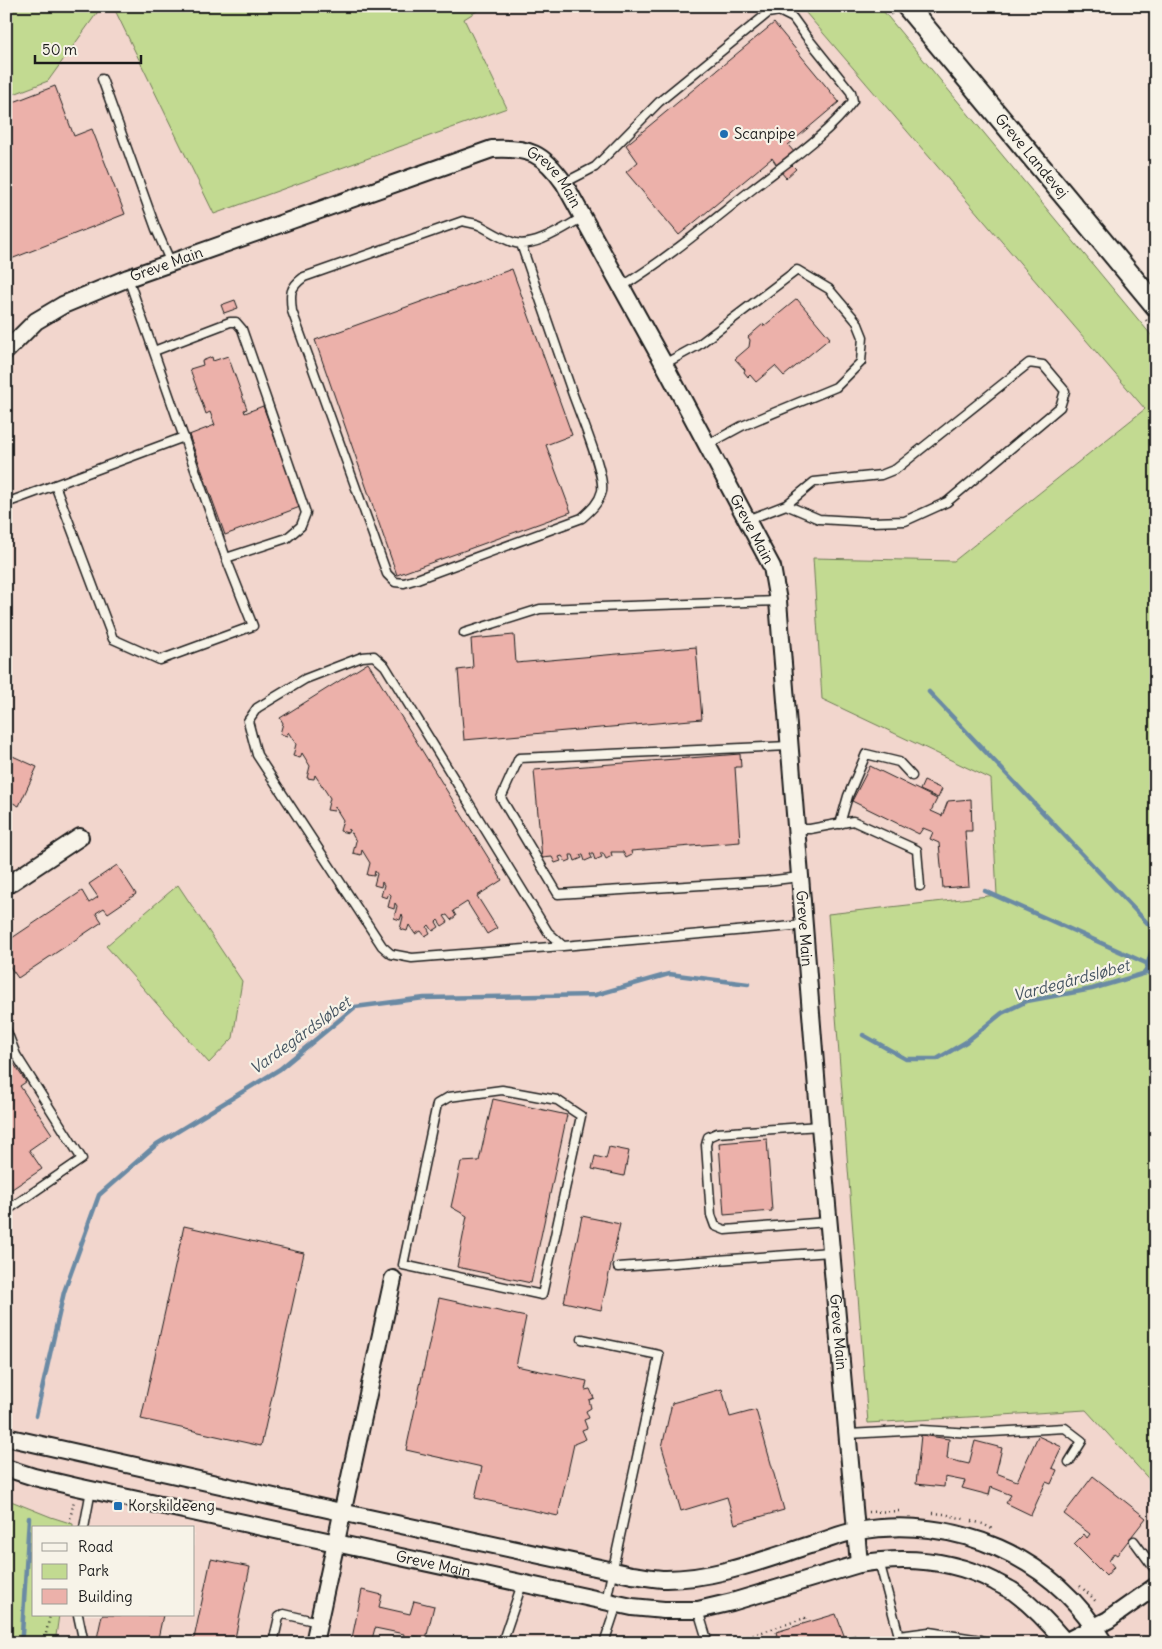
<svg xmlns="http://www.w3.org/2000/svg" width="1162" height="1649" font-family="Delius,sans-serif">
  <rect width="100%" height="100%" fill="#f5e6dc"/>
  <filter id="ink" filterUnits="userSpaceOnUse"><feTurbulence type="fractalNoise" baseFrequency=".02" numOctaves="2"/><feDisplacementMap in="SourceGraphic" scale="10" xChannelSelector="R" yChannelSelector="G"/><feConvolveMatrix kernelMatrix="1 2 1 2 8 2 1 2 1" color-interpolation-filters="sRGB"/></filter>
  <g filter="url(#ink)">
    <polygon fill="#f2d6cd" points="101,6 117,6 507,107 462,16 480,6 800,6 1145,409 954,561 813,558 822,699 991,779 997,895 828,915 868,1423 1086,1410 1156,1487 1156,1643 55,1643 59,1615 194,1615 194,1528 73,1528 73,1524 14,1507 6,1503 6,89"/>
    <g fill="#c2da91" stroke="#6f7b56">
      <polygon points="6,6 102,6 48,81 6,97"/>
      <polygon points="113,6 485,6 464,19 507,108 214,214"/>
      <polygon points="800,6 879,6 1156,341 1156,1487 1086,1410 868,1423 828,914 997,895 991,779 822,699 813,558 954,561 1145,409"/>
      <polygon points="178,885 242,981 233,1038 209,1063 106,946"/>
      <polygon points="6,1499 51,1517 73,1524 73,1528 34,1528 34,1615 59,1615 55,1643 6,1643"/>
    </g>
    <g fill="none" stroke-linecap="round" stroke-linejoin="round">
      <g stroke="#6b8aa4" stroke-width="4.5">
        <polyline points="929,692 1153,929 1153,947 1145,973"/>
        <polyline points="985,891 1148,964"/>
        <polyline points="863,1035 906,1059 937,1059 966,1042 1002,1013 1027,1001 1092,989 1156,970"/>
        <polyline points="36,1416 64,1292 99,1195 157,1144 280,1069 355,1007 424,998 595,995 669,974 748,984"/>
        <polyline points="20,1643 22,1634 29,1518"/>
      </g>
    </g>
    <g fill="#ecb1aa" stroke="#1c1c1c">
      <polygon points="774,23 839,102 788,145 795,153 778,167 772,158 679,235 626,172 638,162 626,145"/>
      <polygon points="55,86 74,136 92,129 125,214 6,261 6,105"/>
      <polygon points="791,164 796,169 786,178 781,172"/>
      <polygon points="512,269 572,435 546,445 571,512 397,575 315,340"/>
      <polygon points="797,299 830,338 784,376 775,366 756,382 750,375 748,377 744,372 745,370 735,359 749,347 750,340 748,337 763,324 764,326"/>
      <polygon points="235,300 238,308 224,313 221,305"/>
      <polygon points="228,356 247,409 244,410 245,413 263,406 300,507 225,535 189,435 215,425 210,412 206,414 190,369 203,365 202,361 212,357 213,361"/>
      <polygon points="514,635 516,663 696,647 702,719 464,740 458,670 473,668 471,639"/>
      <polygon points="368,663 502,880 477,896 497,928 487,934 467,902 453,911 456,916 451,920 447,915 444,916 448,922 442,926 438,920 436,922 439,927 433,931 429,925 427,927 430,933 425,936 421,931 415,934 409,925 407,931 400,929 403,917 402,914 400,920 394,918 397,906 395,903 394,909 388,907 391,895 389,893 387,898 381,896 384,885 382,882 381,887 374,885 377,874 375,871 374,876 367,875 370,863 362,850 361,855 353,853 356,841 349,829 348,833 340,831 343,820 335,807 334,811 327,810 330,798 315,775 314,779 307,778 310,766 302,753 300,758 293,756 296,744 288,732 287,736 280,734 283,723 280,718"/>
      <polygon points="6,753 37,767 19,806 11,802 6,813"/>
      <polygon points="740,754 741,767 735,767 740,842 631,851 632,855 626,858 623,852 611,852 612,856 606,859 603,853 600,853 602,857 595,860 593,854 590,854 592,858 585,861 583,855 580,855 582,858 575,861 573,855 570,855 571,860 566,862 562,856 559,857 561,861 555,863 552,857 542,858 534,770"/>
      <polygon points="870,766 937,799 931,811 942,816 948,801 971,799 972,831 965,831 969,886 943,888 939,843 930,839 933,832 923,828 919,834 852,801"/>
      <polygon points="924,781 942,789 938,798 920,790"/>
      <polygon points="117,865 136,894 108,913 104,908 96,913 102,922 18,978 6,961 6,942 82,891 89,903 98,897 89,884"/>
      <polygon points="6,1052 26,1082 20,1086 52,1134 29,1150 42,1169 6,1193"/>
      <polygon points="493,1099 567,1115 531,1283 457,1267 467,1216 451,1207 461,1162 479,1161"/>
      <polygon points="767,1139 772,1211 724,1215 719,1143"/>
      <polygon points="609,1147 629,1151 624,1176 592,1169 595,1156 606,1159"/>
      <polygon points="582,1216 620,1224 601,1310 564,1302"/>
      <polygon points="184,1226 304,1253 261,1446 141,1419"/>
      <polygon points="439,1298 526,1317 516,1366 587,1381 585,1390 590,1389 594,1398 589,1400 591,1408 586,1411 589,1418 584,1420 587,1428 582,1430 586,1439 574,1444 558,1516 475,1498 482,1467 406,1450"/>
      <polygon points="722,1389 730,1417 756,1410 784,1510 735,1524 727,1497 681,1511 662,1447 672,1403"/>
      <polygon points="921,1435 949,1439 947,1459 969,1464 975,1441 1002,1448 996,1473 1017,1481 1038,1436 1062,1447 1052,1468 1057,1470 1051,1484 1046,1482 1031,1515 1006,1503 1011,1495 991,1487 989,1495 962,1488 965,1481 945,1477 944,1487 916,1484"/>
      <polygon points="1093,1476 1146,1518 1117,1555 1114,1553 1109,1561 1114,1567 1106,1576 1074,1544 1084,1534 1087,1538 1090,1534 1064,1514"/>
      <polygon points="211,1559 250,1567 234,1643 193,1643"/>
      <polygon points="362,1590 382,1595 379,1607 410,1614 414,1601 434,1606 426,1639 414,1636 413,1641 403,1639 404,1634 375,1628 371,1643 351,1643"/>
      <polygon points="836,1614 845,1638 855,1635 858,1643 779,1643 776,1632"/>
      <polygon points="102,1615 163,1615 157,1643 96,1643"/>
    </g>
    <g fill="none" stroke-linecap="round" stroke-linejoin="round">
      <defs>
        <g id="service">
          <polyline points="102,79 156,229 171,263"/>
          <path d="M564,183L595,167L659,102L768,13L779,11L793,18L806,36L851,92L853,101C828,135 783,165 750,191C708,224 667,259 621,287"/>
          <path d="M521,244C538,293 555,343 572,392C579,412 605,473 602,491C599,503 591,510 582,518L417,579L404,583L395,582L387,574L292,311C290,294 289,288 304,277L463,221C469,223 476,223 481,226C492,232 501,238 512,242C533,250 565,227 583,217"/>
          <polyline points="154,351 230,322 236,322 242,329 306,513 301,526 287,538 226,558"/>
          <polyline points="664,364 697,346 797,270 829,289 857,322 863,337 861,362 836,387 742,426 707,445"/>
          <polyline points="55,485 184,437"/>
          <polyline points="6,503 55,485 113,639 160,660 253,626 226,558 128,278"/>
          <polyline points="747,520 786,505 819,519 871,522 905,521 947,502 1060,407 1065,391 1043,365 1029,363 896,469 881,475 814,482 786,505"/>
          <polyline points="464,633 540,609 778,601"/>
          <polyline points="789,746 519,758 501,798 558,894 766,881 800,877"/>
          <polyline points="840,824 848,796 866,754 899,762 912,776"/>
          <polyline points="796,829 810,829 853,821 917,850 920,886"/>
          <polyline points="563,946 412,958 391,954 382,946 257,755 248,721 257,708 305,679 362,657 374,656 385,666 548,932 563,946 804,925"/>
          <polyline points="6,1029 16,1055 82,1159 6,1211"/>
          <polygon points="502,1090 557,1100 581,1116 542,1295 403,1265 437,1104 449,1097"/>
          <polyline points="820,1126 717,1133 708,1137 706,1145 711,1215 715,1226 725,1230 828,1222"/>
          <polyline points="618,1267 831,1252"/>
          <polyline points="582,1339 659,1355 606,1601"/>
          <polyline points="848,1434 922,1430 972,1433 1065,1428 1082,1441 1069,1462"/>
          <polyline points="84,1528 91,1490"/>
          <polyline points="1134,1541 1156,1571"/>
          <polyline points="879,1561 899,1636 929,1632 981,1640 986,1643"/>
          <polyline points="698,1610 708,1643"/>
          <polyline points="78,1615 84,1643"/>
          <polyline points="273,1643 279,1617 284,1614 318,1622"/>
          <polyline points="502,1643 522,1584"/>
          <polyline points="604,1643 617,1604"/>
        </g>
        <g id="minor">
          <path id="s1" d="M6,351L36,321L63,305L128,278L492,149C529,147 543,153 564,183L664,364L772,567L778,601L820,1126L859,1564"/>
          <polyline points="6,886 80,837"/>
          <path d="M6,1437L341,1512L632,1575C643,1576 655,1579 666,1579C715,1579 763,1560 810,1545C825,1541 841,1533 857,1531C954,1514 1055,1556 1104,1643"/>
          <path id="s2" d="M6,1468L34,1477L77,1487L632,1607L664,1610H698L732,1602L859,1564C905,1556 952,1560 994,1581C1000,1585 1008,1588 1014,1592C1034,1607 1050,1624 1066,1643"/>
          <polyline points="1065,1642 1108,1620 1156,1586"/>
          <polyline points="314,1643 393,1279"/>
        </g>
        <g id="tertiary">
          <path id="s3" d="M907,6L1156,306"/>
        </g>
      </defs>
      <use href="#service" stroke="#1c1c1c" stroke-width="11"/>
      <use href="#minor" stroke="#1c1c1c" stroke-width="20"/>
      <use href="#tertiary" stroke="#1c1c1c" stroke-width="24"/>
      <g stroke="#1c1c1c" stroke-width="2.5" stroke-dasharray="1 4" stroke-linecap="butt">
        <polyline points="885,6 892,15"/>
        <polyline points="1146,320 1156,332"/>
        <polyline points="868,1512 900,1511"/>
        <polyline points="933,1513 944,1514 964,1519"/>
        <polyline points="972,1521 983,1524 992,1529"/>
        <polyline points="68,1528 74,1501"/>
        <polyline points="1080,1586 1092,1597 1097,1603"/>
        <polyline points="44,1643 50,1615"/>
        <polyline points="729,1643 805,1618 806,1623"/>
      </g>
      <use href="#service" stroke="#f7f3e8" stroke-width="8"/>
      <use href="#minor" stroke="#f7f3e8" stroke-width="16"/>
      <use href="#tertiary" stroke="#f7f3e8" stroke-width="20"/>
    </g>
  </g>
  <g fill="#1f6fb2" stroke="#f7f3e8" stroke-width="2">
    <circle cx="724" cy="134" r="5"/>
    <rect x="113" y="1501" width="10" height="10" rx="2.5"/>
  </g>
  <g text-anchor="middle" stroke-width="4.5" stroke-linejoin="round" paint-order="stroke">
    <g font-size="15" fill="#1c1c1c" stroke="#f7f3e8" text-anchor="start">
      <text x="734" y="139">Scanpipe</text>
      <text x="128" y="1511">Korskildeeng</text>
    </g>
    <g font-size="15" fill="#1c1c1c" stroke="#f7f3e8">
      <text dy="5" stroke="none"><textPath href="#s3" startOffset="195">Greve Landevej</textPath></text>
      <text dy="5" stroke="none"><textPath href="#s1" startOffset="604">Greve Main</textPath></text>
      <text dy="5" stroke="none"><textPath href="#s1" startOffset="185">Greve Main</textPath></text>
      <text dy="5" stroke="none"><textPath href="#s1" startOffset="1009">Greve Main</textPath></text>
      <text dy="5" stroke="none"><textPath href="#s1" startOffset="1415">Greve Main</textPath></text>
      <text dy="5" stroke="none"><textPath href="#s1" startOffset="1820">Greve Main</textPath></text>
      <text dy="5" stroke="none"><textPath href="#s2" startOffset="438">Greve Main</textPath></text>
    </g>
    <g font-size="16" font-style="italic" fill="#445360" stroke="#f7f3e8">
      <text transform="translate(1071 980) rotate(-15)" y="6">Vardegårdsløbet</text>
      <text transform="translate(300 1035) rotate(-36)" y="6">Vardegårdsløbet</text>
    </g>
  </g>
  <rect width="1162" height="1649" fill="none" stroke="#f7f3e8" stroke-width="25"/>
  <rect x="12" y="12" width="1137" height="1624" fill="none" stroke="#1c1c1c" stroke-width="2" filter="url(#ink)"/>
  <rect x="32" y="1526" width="162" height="90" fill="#f7f3e8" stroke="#9f9d96"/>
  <rect x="42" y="1543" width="25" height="8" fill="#f7f3e8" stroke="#9f9d96"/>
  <text x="78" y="1552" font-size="15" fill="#1c1c1c">Road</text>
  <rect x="42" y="1564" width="25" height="15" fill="#c2da91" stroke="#9f9d96"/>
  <text x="78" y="1576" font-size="15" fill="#1c1c1c">Park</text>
  <rect x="42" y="1589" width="25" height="15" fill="#ecb1aa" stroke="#9f9d96"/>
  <text x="78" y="1602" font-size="15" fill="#1c1c1c">Building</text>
  <path d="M35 55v8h106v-8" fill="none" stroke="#1c1c1c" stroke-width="2.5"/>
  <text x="42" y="55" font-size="15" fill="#1c1c1c" stroke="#f7f3e8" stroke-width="4" paint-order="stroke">50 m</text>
</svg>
